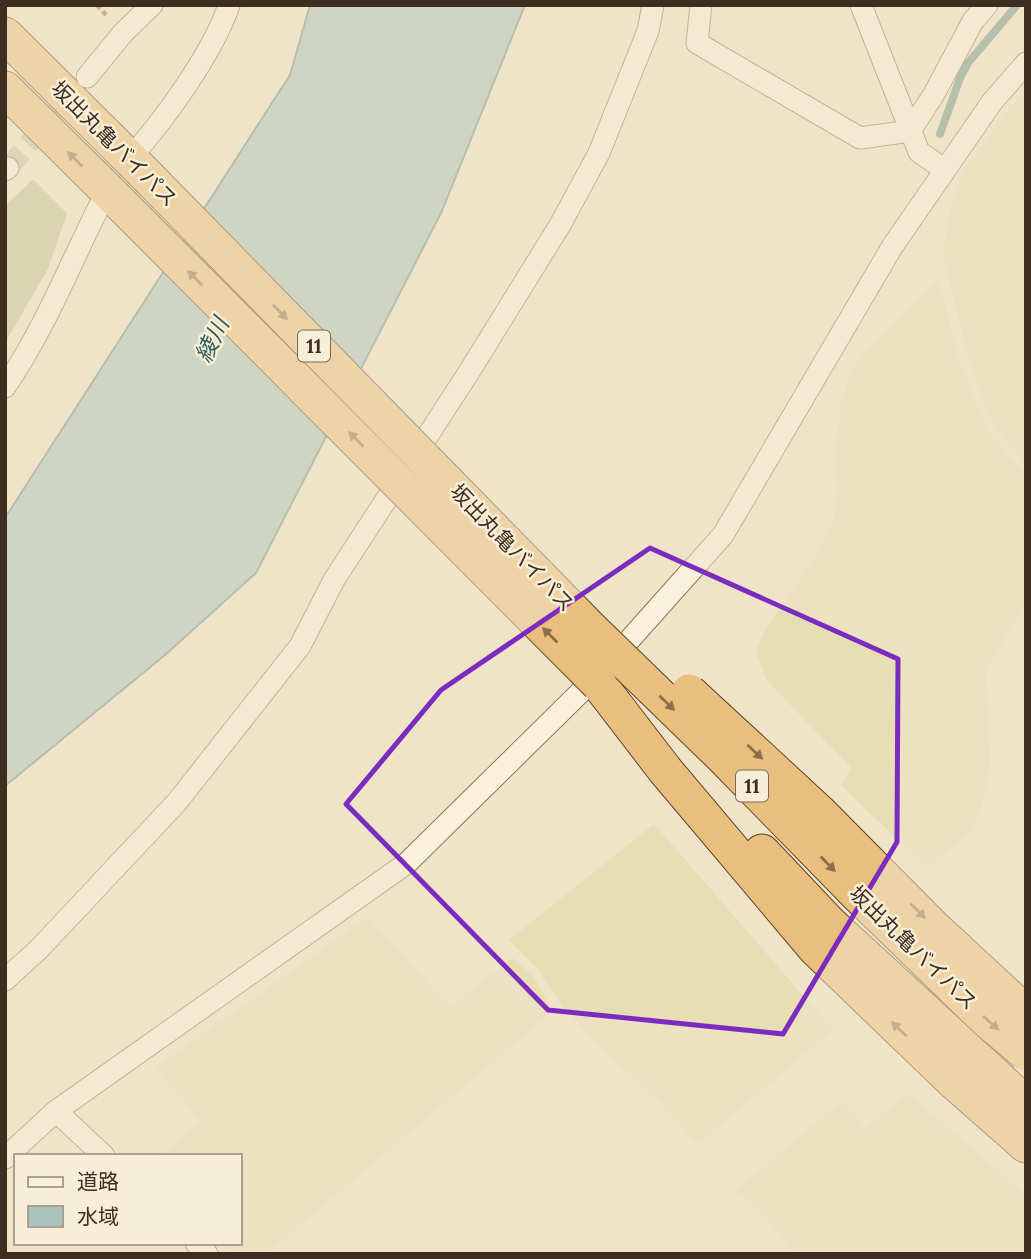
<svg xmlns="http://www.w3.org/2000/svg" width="1031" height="1259" font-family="Lora,'Noto Sans JP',serif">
  <rect width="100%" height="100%" fill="#f0e4c8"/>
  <g fill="#e6deb5">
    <polygon points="1026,91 1026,464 993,426 968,359 943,253 951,202 967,166 1005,112"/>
    <polygon points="937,281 942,293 957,354 987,430 1026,475 1026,604 986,669 990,763 982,806 970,833 927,867 840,785 852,768 766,680 756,652 763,634 821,547 833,522 837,495 836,445 841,404 850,375 864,353"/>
    <polygon points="654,824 833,1030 697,1145 658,1100 609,1056 565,1010 538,969 509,940"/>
    <polygon points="368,917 450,1007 513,958 535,978 552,1012 266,1254 234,1254 223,1243 240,1243 240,1156 161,1156 201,1121 155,1068"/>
    <polygon points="908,1093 1026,1195 1026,1254 795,1254 764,1215 736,1190 842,1101 865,1128"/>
  </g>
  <polygon fill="#bfc49a" points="33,179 67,213 48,269 5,343 5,206"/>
  <polygon fill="#a9c4bc" stroke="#6f938a" stroke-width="2" points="310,5 525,5 441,213 256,573 165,655 5,786 5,518 290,75"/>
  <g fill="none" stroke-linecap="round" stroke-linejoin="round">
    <polyline stroke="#6f938a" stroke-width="8" points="940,134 960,78 968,63 1017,5"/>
    <polyline stroke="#ccc0a6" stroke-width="21" stroke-dasharray="21 10" stroke-linecap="butt" points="8,168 76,89"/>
    <defs>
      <g id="minor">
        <polyline points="701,5 697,43 860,138 910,131 934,94 973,21 987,5"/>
        <polyline points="861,5 919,152 944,169"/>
        <polyline points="87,77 123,33 152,5"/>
        <path d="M129,159C163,122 213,53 229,5"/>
        <polyline points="5,170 8,168"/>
        <path d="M5,387C48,324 72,258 107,191"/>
        <polyline points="5,980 39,949 177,802 300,646 334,580 469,372 560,225 599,153 648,31 653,5"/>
        <polyline points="56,1111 104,1156"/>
        <polyline points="5,1158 56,1111 407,863 599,674 723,535 892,247 992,102 1026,63"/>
        <polyline points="196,1243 207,1254"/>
      </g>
      <g id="trunk">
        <polyline points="5,35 147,176"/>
        <polyline points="5,89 124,207"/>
        <polyline points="599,684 665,770 816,949 950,1078 1026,1145"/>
        <polyline points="762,852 830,924 1026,1104"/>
      </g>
    </defs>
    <use href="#minor" stroke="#8d765c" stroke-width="23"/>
    <use href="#trunk" stroke="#5b4430" stroke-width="37"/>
    <polyline stroke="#8d765c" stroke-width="4.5" stroke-dasharray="5 3.5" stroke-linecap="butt" points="97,5 108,17"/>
    <use href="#minor" stroke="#faf1dc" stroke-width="21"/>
    <use href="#trunk" stroke="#eabe7c" stroke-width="35"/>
    <defs>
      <g id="trunk-bridge">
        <polyline points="147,176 589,627 723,757 859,896 987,1020 1026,1053"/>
        <polyline points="124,207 599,684"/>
        <polyline points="689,692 820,813 933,927 1026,1013"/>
      </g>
    </defs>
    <use href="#trunk-bridge" stroke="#5b4430" stroke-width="37" stroke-linecap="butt"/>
    <use href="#trunk-bridge" stroke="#eabe7c" stroke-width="35"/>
  </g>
  <defs><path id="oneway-solid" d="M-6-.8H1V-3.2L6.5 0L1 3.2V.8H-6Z" transform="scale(1.75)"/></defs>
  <g fill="#8b6f49">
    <use href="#oneway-solid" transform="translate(75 159) rotate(-135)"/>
    <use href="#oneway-solid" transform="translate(195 278) rotate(-135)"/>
    <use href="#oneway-solid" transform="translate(280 312) rotate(46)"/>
    <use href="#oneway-solid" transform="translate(356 439) rotate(-135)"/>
    <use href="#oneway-solid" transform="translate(550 635) rotate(-135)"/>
    <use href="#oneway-solid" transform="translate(667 703) rotate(44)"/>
    <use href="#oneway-solid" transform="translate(755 752) rotate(43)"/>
    <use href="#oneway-solid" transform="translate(828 864) rotate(46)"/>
    <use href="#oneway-solid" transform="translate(918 911) rotate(45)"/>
    <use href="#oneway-solid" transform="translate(991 1023) rotate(42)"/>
    <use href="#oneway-solid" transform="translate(899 1029) rotate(-136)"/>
  </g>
  <path d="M0 0H1031V1259H0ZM650,548L898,659L897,842L783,1034L548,1010L346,804L441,690Z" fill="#f0e4c8" fill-opacity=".55" fill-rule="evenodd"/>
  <path fill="none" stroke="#7b2cbf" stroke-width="5" stroke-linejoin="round" d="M650,548L898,659L897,842L783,1034L548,1010L346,804L441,690Z"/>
  <g text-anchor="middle" stroke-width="5" stroke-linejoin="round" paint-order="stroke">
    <g fill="#f7eed8" stroke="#756857" stroke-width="2">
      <rect x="298" y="330.5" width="32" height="31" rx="5"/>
      <rect x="736" y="770.5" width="32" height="31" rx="5"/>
    </g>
    <g font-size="19" font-weight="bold" fill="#3d2e20">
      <text x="314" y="353">11</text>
      <text x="752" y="793">11</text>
    </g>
    <g font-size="21" fill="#3d2e20" stroke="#f7eed8">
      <text transform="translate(114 144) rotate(45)" y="7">坂出丸亀バイパス</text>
      <text transform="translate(512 548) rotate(46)" y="7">坂出丸亀バイパス</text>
      <text transform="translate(913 948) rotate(44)" y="7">坂出丸亀バイパス</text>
    </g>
    <g font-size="23" font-style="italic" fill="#2f5d5a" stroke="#f7eed8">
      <text transform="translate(212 340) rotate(-64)" y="8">綾川</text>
    </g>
  </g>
  <rect width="1031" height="1259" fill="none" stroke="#3d2e20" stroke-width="14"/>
  <rect x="14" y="1154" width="228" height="91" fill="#f7eed8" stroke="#ada18e" stroke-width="2"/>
  <rect x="28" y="1177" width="35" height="10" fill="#faf1dc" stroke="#ada18e" stroke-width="2"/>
  <text x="77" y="1189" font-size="21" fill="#3d2e20">道路</text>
  <rect x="28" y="1206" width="35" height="21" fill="#a9c4bc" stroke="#ada18e" stroke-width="2"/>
  <text x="77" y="1224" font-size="21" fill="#3d2e20">水域</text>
</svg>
